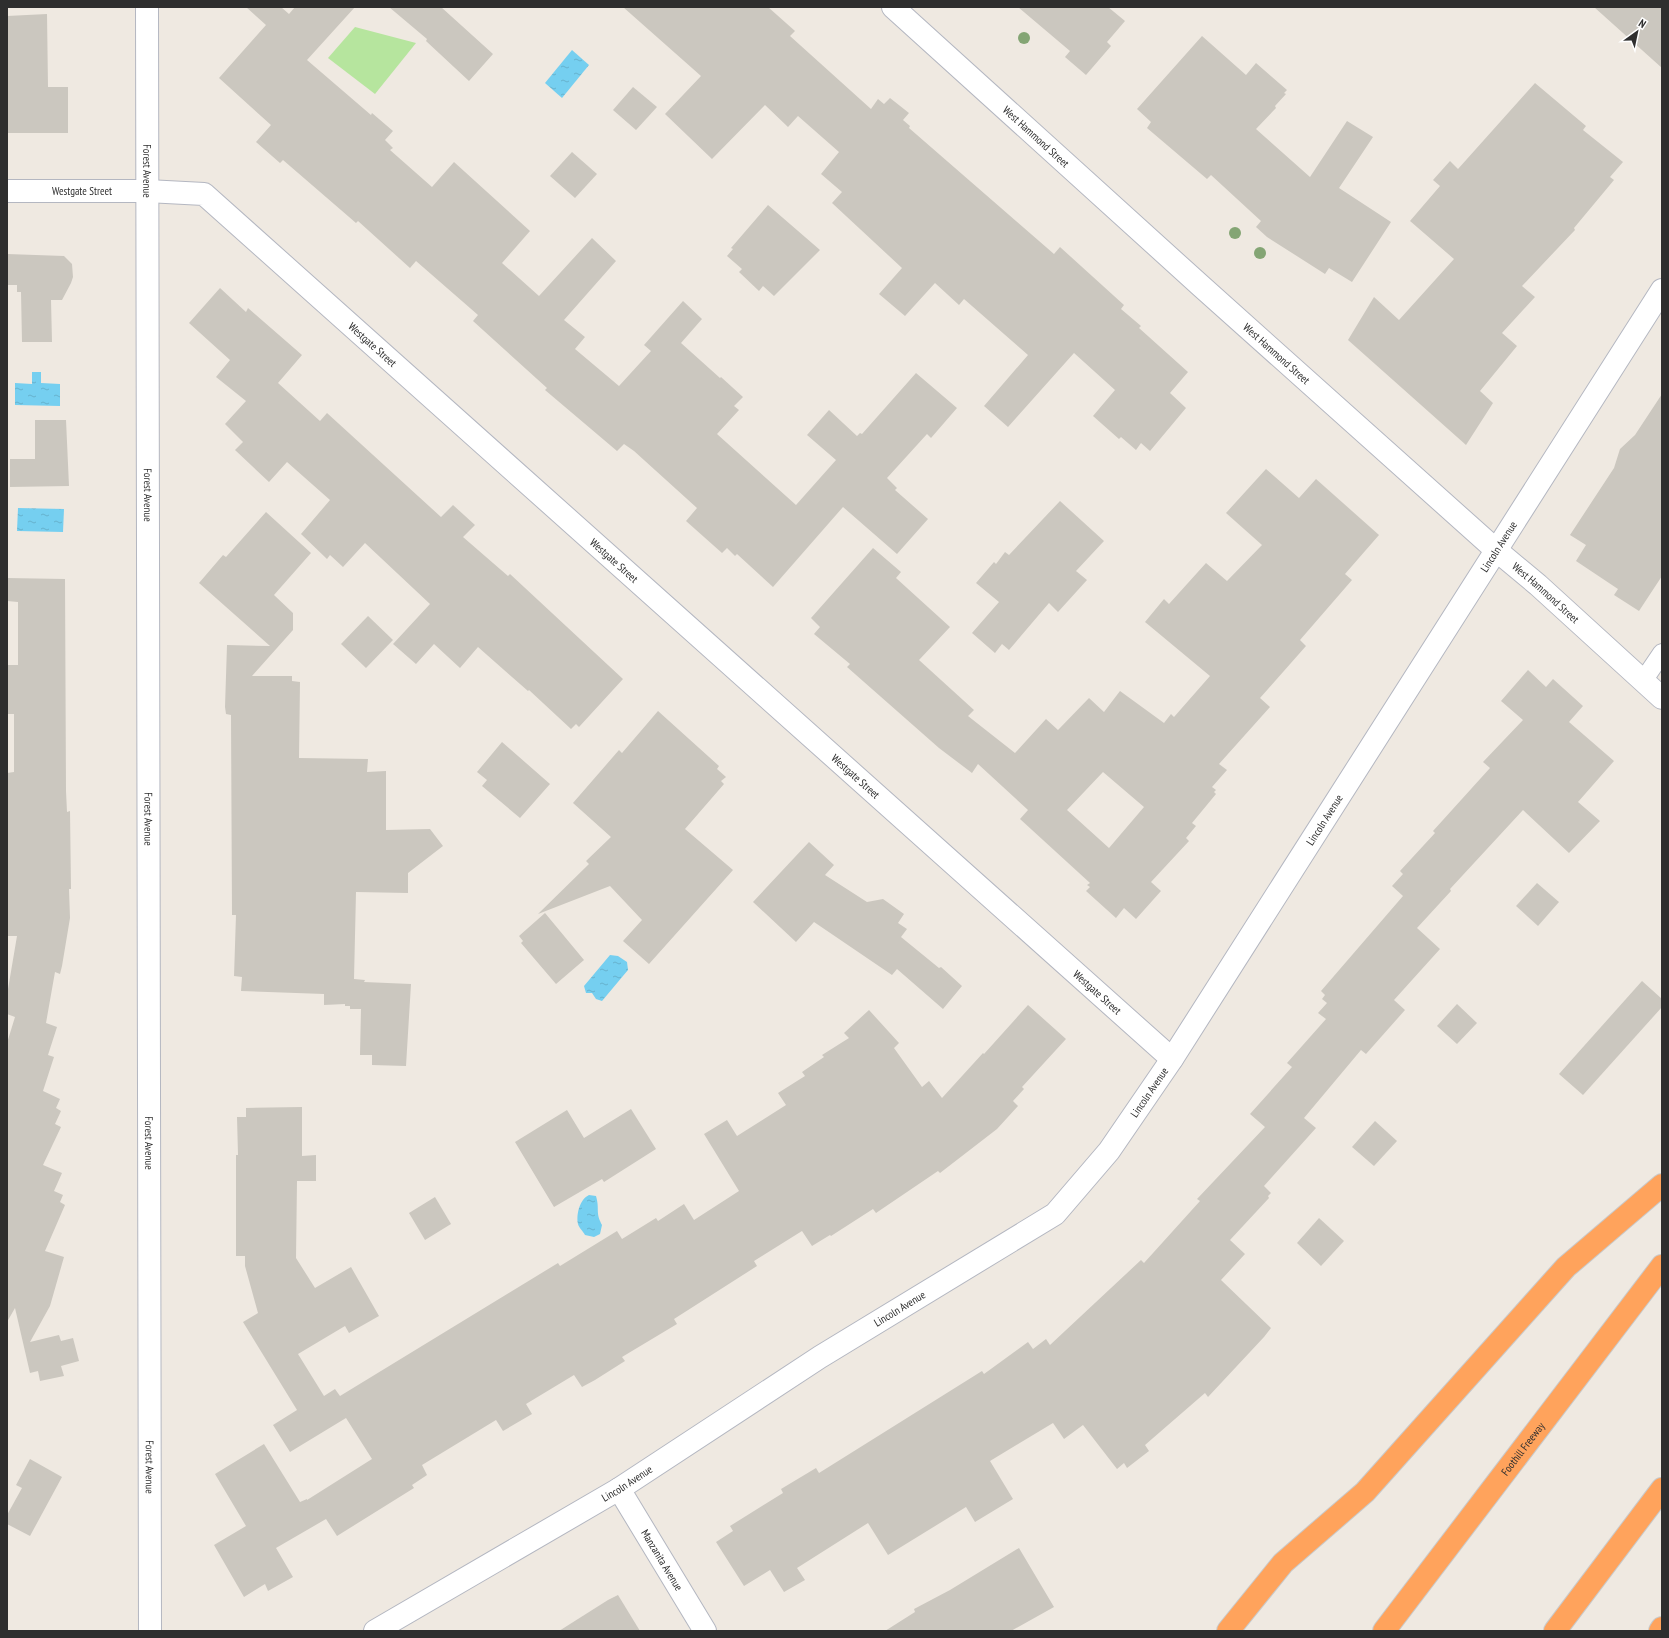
<svg xmlns="http://www.w3.org/2000/svg" width="1669" height="1638" font-family="'PT Sans Narrow',sans-serif">
  <defs>
    <pattern id="water-ripples" width="26" height="14" patternUnits="userSpaceOnUse"><rect width="26" height="14" fill="#75cff0"/><path d="M2 4q2-2 4 0t4 0M15 11q2-2 4 0t4 0" fill="none" stroke="#66b2ce"/></pattern>
  </defs>
  <rect width="100%" height="100%" fill="#efe9e1"/>
  <polygon fill="#b6e59e" points="355,27 416,43 375,94 328,58"/>
  <g fill="url(#water-ripples)">
    <polygon points="572,50 589,65 562,98 545,83"/>
    <polygon points="32,372 41,372 41,383 60,384 60,406 15,405 15,383 32,384"/>
    <polygon points="18,508 64,509 63,532 17,531"/>
    <polygon points="610,955 618,956 627,962 628,970 602,1001 596,999 592,993 586,993 584,986"/>
    <path d="M589,1195L596,1196C600,1210 595,1212 602,1225L600,1234L594,1237L585,1235C583,1231 579,1228 578,1224C576,1214 580,1199 589,1195Z"/>
  </g>
  <g fill="#cbc7bf" fill-rule="evenodd">
    <polygon points="246,7 281,7 289,14 295,7 355,7 307,60 371,115 372,113 393,131 385,140 393,148 390,150 432,187 454,162 530,231 502,263 539,296 592,238 616,261 564,320 585,337 575,349 619,386 651,351 644,345 683,301 702,319 681,343 720,378 721,377 743,397 734,406 739,410 717,434 796,505 836,460 807,435 829,410 857,436 860,433 862,434 916,373 957,408 931,438 927,434 887,478 897,488 895,490 928,519 897,554 843,507 773,587 737,554 735,556 727,548 722,553 686,521 697,508 634,451 624,444 617,451 545,390 547,388 473,321 478,315 416,261 410,268 358,221 356,223 283,160 280,163 256,142 271,125 219,78 266,25"/>
    <polygon points="389,7 441,7 493,54 469,81 426,41 427,39"/>
    <polygon points="623,7 768,7 795,31 790,36 871,109 878,99 884,104 890,98 909,113 903,120 910,126 909,128 1054,254 1060,247 1124,305 1121,309 1141,326 1139,328 1188,372 1170,393 1186,408 1150,451 1141,443 1136,450 1121,437 1119,439 1093,416 1115,390 1074,353 1008,427 984,406 1028,355 964,299 959,305 935,283 905,316 879,294 902,268 832,203 842,192 821,174 839,152 798,116 788,127 765,105 712,159 665,114 701,76"/>
    <polygon points="1018,7 1108,7 1125,21 1107,42 1111,46 1086,75 1065,57 1070,51"/>
    <polygon points="1594,7 1662,7 1662,68"/>
    <polygon points="47,14 48,87 68,87 68,133 7,133 7,16"/>
    <polygon points="1202,36 1246,75 1256,63 1287,90 1284,93 1286,94 1275,106 1276,108 1256,129 1310,177 1347,121 1373,137 1339,188 1391,222 1352,282 1329,268 1325,274 1267,237 1256,227 1261,221 1211,175 1207,179 1147,128 1151,122 1137,109"/>
    <polygon points="1535,83 1586,126 1583,130 1623,162 1610,177 1614,180 1574,228 1575,230 1522,286 1535,297 1502,333 1517,346 1480,391 1493,403 1466,445 1348,340 1374,297 1399,320 1454,259 1410,221 1440,186 1433,180 1450,161 1458,169"/>
    <polygon points="633,87 657,107 636,130 613,110"/>
    <polygon points="572,152 597,174 575,198 550,176"/>
    <polygon points="768,205 820,250 774,296 763,286 759,291 739,272 742,269 727,256 733,249 731,248"/>
    <polygon points="7,254 64,256 72,264 73,277 71,283 62,300 51,300 52,342 22,342 21,292 17,292 17,285 7,285"/>
    <polygon points="220,288 246,312 248,308 302,355 278,383 320,421 327,413 441,517 453,505 475,525 463,537 508,576 510,574 623,679 579,727 576,724 571,729 529,690 528,691 478,647 460,668 434,644 416,664 393,644 430,604 365,543 343,567 330,555 327,559 301,534 330,500 287,462 269,482 235,450 243,442 225,424 246,401 216,377 230,360 189,323"/>
    <polygon points="1662,394 1662,576 1639,611 1614,595 1618,589 1576,561 1586,545 1570,535 1614,468 1620,449 1635,435"/>
    <polygon points="35,420 66,420 69,486 10,487 10,459 35,459"/>
    <path d="M1266,469L1299,498L1316,479L1379,535L1345,574L1352,580L1300,640L1306,646L1260,698L1270,707L1219,764L1227,770L1212,787L1216,790L1214,792L1216,794L1192,823L1196,826L1186,838L1189,841L1151,882L1161,891L1136,919L1124,908L1116,918L1086,891L1090,887L1087,885L1090,883L1020,819L1028,810L978,764L972,773L939,748L847,667L850,664L814,634L820,627L811,618L873,548L901,572L896,578L950,627L919,660L974,710L968,716L1015,753L1046,719L1058,730L1089,698L1104,712L1120,691L1164,723L1171,714L1174,717L1210,676L1145,622L1164,599L1169,604L1206,563L1227,581L1262,545L1226,513ZM1103,772L1144,807L1109,848L1067,810Z"/>
    <polygon points="1060,501 1104,541 1076,571 1087,580 1058,612 1049,603 1009,650 1002,644 995,653 972,633 999,602 976,583 994,562 996,564 1005,552 1009,555"/>
    <polygon points="266,512 311,553 274,595 293,613 293,630 252,676 292,676 292,681 300,682 299,758 368,759 367,772 386,771 386,830 430,829 443,846 408,873 408,893 356,892 354,979 365,980 364,982 411,984 406,1066 372,1065 372,1055 360,1055 361,1009 350,1009 350,1006 345,1006 345,1004 324,1005 324,994 241,991 242,977 234,976 236,915 232,915 231,715 226,714 225,707 227,645 270,646 199,583 223,555 226,557"/>
    <polygon points="7,578 65,579 66,791 67,812 70,811 71,889 69,889 70,918 62,966 60,974 55,972 46,1023 57,1027 48,1055 54,1057 43,1091 60,1099 56,1108 61,1111 55,1124 61,1127 43,1165 62,1173 54,1191 63,1195 60,1202 65,1205 45,1251 64,1257 50,1306 30,1342 59,1335 61,1341 73,1338 79,1361 61,1366 64,1376 40,1381 38,1371 30,1373 15,1308 7,1322 7,1043 15,1017 7,1014 7,995 17,936 7,936 7,773 14,772 14,714 7,714 7,665 18,665 18,602 7,601"/>
    <polygon points="368,616 393,640 366,668 341,644"/>
    <polygon points="1528,670 1546,687 1553,679 1583,706 1569,722 1614,761 1578,802 1600,821 1569,853 1523,810 1450,889 1451,891 1417,928 1440,949 1394,1000 1405,1010 1366,1054 1361,1050 1304,1118 1316,1128 1264,1186 1271,1193 1268,1196 1269,1198 1230,1240 1245,1254 1221,1280 1271,1328 1264,1337 1208,1397 1205,1393 1145,1445 1149,1451 1127,1468 1124,1463 1117,1469 1083,1425 1064,1439 1053,1423 990,1461 1013,1499 975,1522 966,1507 888,1555 868,1523 797,1568 805,1580 784,1592 770,1570 744,1586 716,1542 733,1531 730,1526 783,1493 781,1489 816,1468 819,1473 982,1371 984,1374 1028,1342 1033,1349 1046,1339 1050,1345 1141,1260 1144,1263 1200,1201 1197,1199 1265,1127 1250,1114 1292,1067 1287,1063 1326,1019 1318,1013 1327,1003 1322,999 1325,995 1321,991 1403,896 1392,886 1403,874 1400,871 1435,833 1433,831 1490,768 1483,762 1523,720 1501,701"/>
    <polygon points="658,711 719,766 717,769 726,777 721,781 724,784 685,829 733,870 649,964 623,941 642,920 610,886 538,914 589,864 586,861 611,837 573,803 619,750 622,753"/>
    <polygon points="502,742 550,784 520,818 482,786 487,780 477,772"/>
    <polygon points="809,842 834,865 825,875 867,902 883,899 904,914 898,923 907,929 901,937 939,968 941,967 962,986 943,1009 897,969 892,975 814,922 796,942 753,902"/>
    <polygon points="1537,883 1559,902 1538,926 1516,906"/>
    <polygon points="545,913 584,960 556,984 521,943 523,941 519,936"/>
    <polygon points="1642,981 1662,999 1662,1007 1583,1095 1559,1074"/>
    <polygon points="1457,1004 1477,1023 1457,1044 1437,1026"/>
    <polygon points="1028,1005 1066,1039 1022,1087 1024,1089 1013,1101 1018,1106 997,1129 940,1173 938,1171 876,1213 873,1209 831,1236 830,1235 812,1246 802,1231 754,1261 757,1266 674,1319 677,1324 622,1357 625,1361 595,1380 582,1387 574,1375 526,1404 532,1414 503,1431 496,1420 422,1465 427,1475 412,1485 414,1488 337,1536 326,1519 276,1548 293,1577 268,1591 265,1584 244,1597 214,1545 246,1526 215,1474 264,1444 300,1502 307,1499 307,1500 372,1459 346,1418 290,1452 273,1425 297,1410 243,1322 258,1313 245,1266 245,1256 236,1256 236,1155 238,1155 237,1117 246,1117 246,1108 302,1107 302,1156 316,1155 316,1181 297,1181 296,1258 315,1288 351,1267 379,1316 349,1333 345,1326 298,1354 324,1396 335,1389 340,1396 558,1263 560,1266 617,1231 622,1239 656,1218 658,1221 684,1204 694,1220 739,1191 704,1134 727,1120 737,1136 786,1105 778,1093 805,1076 802,1072 824,1057 822,1055 849,1038 844,1033 869,1010 899,1043 894,1048 922,1087 929,1081 942,1098 983,1053 984,1054"/>
    <polygon points="631,1109 656,1149 604,1182 602,1179 554,1207 515,1142 567,1110 584,1138"/>
    <polygon points="1375,1121 1397,1141 1374,1166 1352,1147"/>
    <polygon points="435,1197 451,1224 425,1240 409,1213"/>
    <polygon points="1319,1218 1344,1241 1321,1266 1297,1243"/>
    <polygon points="30,1459 62,1477 30,1536 7,1524 7,1515 22,1488 16,1485"/>
    <polygon points="1019,1548 1054,1607 1011,1631 885,1631 915,1612 914,1609 950,1590"/>
    <polygon points="618,1595 640,1631 559,1631 608,1600"/>
  </g>
  <g fill="none" stroke-linecap="round" stroke-linejoin="round">
    <defs>
      <polyline id="service" points="1643,681 1662,653"/>
      <g id="minor">
        <path id="s1" d="M893,7L1201,286L1496,550L1538,585L1662,698"/>
        <path id="s2" d="M7,191H147L204,194L1172,1059"/>
        <path id="s3" d="M619,1489L705,1631"/>
      </g>
      <g id="tertiary">
        <path id="s4" d="M147,7L150,1631"/>
      </g>
      <g id="secondary">
        <path id="s5" d="M375,1631L619,1489L820,1357L1055,1214L1109,1151L1172,1059L1662,290"/>
      </g>
      <g id="motorway">
        <polyline points="1228,1631 1283,1563 1365,1492 1566,1267 1662,1185"/>
        <path id="s6" d="M1384,1631L1662,1266"/>
        <polyline points="1555,1631 1662,1489"/>
        <polyline points="1660,1631 1662,1628"/>
      </g>
    </defs>
    <use href="#service" stroke="#b4b7c1" stroke-width="20"/>
    <use href="#minor" stroke="#b4b7c1" stroke-width="24"/>
    <use href="#tertiary" stroke="#b4b7c1" stroke-width="24"/>
    <use href="#secondary" stroke="#b4b7c1" stroke-width="24"/>
    <use href="#motorway" stroke="#c9c9c9" stroke-width="24"/>
    <use href="#service" stroke="#fff" stroke-width="18"/>
    <use href="#minor" stroke="#fff" stroke-width="22"/>
    <use href="#tertiary" stroke="#fff" stroke-width="22"/>
    <use href="#secondary" stroke="#fff" stroke-width="22"/>
    <use href="#motorway" stroke="#ffa35c" stroke-width="22"/>
  </g>
  <g fill="#84a574">
    <circle cx="1024" cy="38" r="6"/>
    <circle cx="1235" cy="233" r="6"/>
    <circle cx="1260" cy="253" r="6"/>
  </g>
  <g text-anchor="middle" stroke-width="3" stroke-linejoin="round" paint-order="stroke">
    <g font-size="11" fill="#2e2e2e" stroke="#fff">
      <text dy="4" stroke="none"><textPath href="#s1" startOffset="193">West Hammond Street</textPath></text>
      <text dy="4" stroke="none"><textPath href="#s4" startOffset="164">Forest Avenue</textPath></text>
      <text dy="4" stroke="none"><textPath href="#s2" startOffset="75">Westgate Street</textPath></text>
      <text dy="4" stroke="none"><textPath href="#s2" startOffset="423">Westgate Street</textPath></text>
      <text dy="4" stroke="none"><textPath href="#s1" startOffset="517">West Hammond Street</textPath></text>
      <text dy="4" stroke="none"><textPath href="#s4" startOffset="488">Forest Avenue</textPath></text>
      <text dy="4" stroke="none"><textPath href="#s5" startOffset="1600">Lincoln Avenue</textPath></text>
      <text dy="4" stroke="none"><textPath href="#s2" startOffset="747">Westgate Street</textPath></text>
      <text dy="4" stroke="none"><textPath href="#s1" startOffset="877">West Hammond Street</textPath></text>
      <text dy="4" stroke="none"><textPath href="#s2" startOffset="1071">Westgate Street</textPath></text>
      <text dy="4" stroke="none"><textPath href="#s4" startOffset="812">Forest Avenue</textPath></text>
      <text dy="4" stroke="none"><textPath href="#s5" startOffset="1276">Lincoln Avenue</textPath></text>
      <text dy="4" stroke="none"><textPath href="#s2" startOffset="1395">Westgate Street</textPath></text>
      <text dy="4" stroke="none"><textPath href="#s5" startOffset="952">Lincoln Avenue</textPath></text>
      <text dy="4" stroke="none"><textPath href="#s4" startOffset="1136">Forest Avenue</textPath></text>
      <text dy="4" stroke="none"><textPath href="#s5" startOffset="616">Lincoln Avenue</textPath></text>
      <text dy="4" stroke="none"><textPath href="#s6" startOffset="229">Foothill Freeway</textPath></text>
      <text dy="4" stroke="none"><textPath href="#s4" startOffset="1460">Forest Avenue</textPath></text>
      <text dy="4" stroke="none"><textPath href="#s5" startOffset="292">Lincoln Avenue</textPath></text>
      <text dy="4" stroke="none"><textPath href="#s3" startOffset="83">Manzanita Avenue</textPath></text>
    </g>
  </g>
  <rect width="1669" height="1638" fill="none" stroke="#2e2e2e" stroke-width="16"/>
  <g transform="translate(1637 32) rotate(33)" stroke="#ffffff" stroke-width="3" paint-order="stroke">
  <path d="M0-3L7 15L0 10L-7 15Z" fill="#2e2e2e"/>
  <text y="-6" font-size="11" font-weight="bold" text-anchor="middle" fill="#2e2e2e">N</text>
  </g>
</svg>
